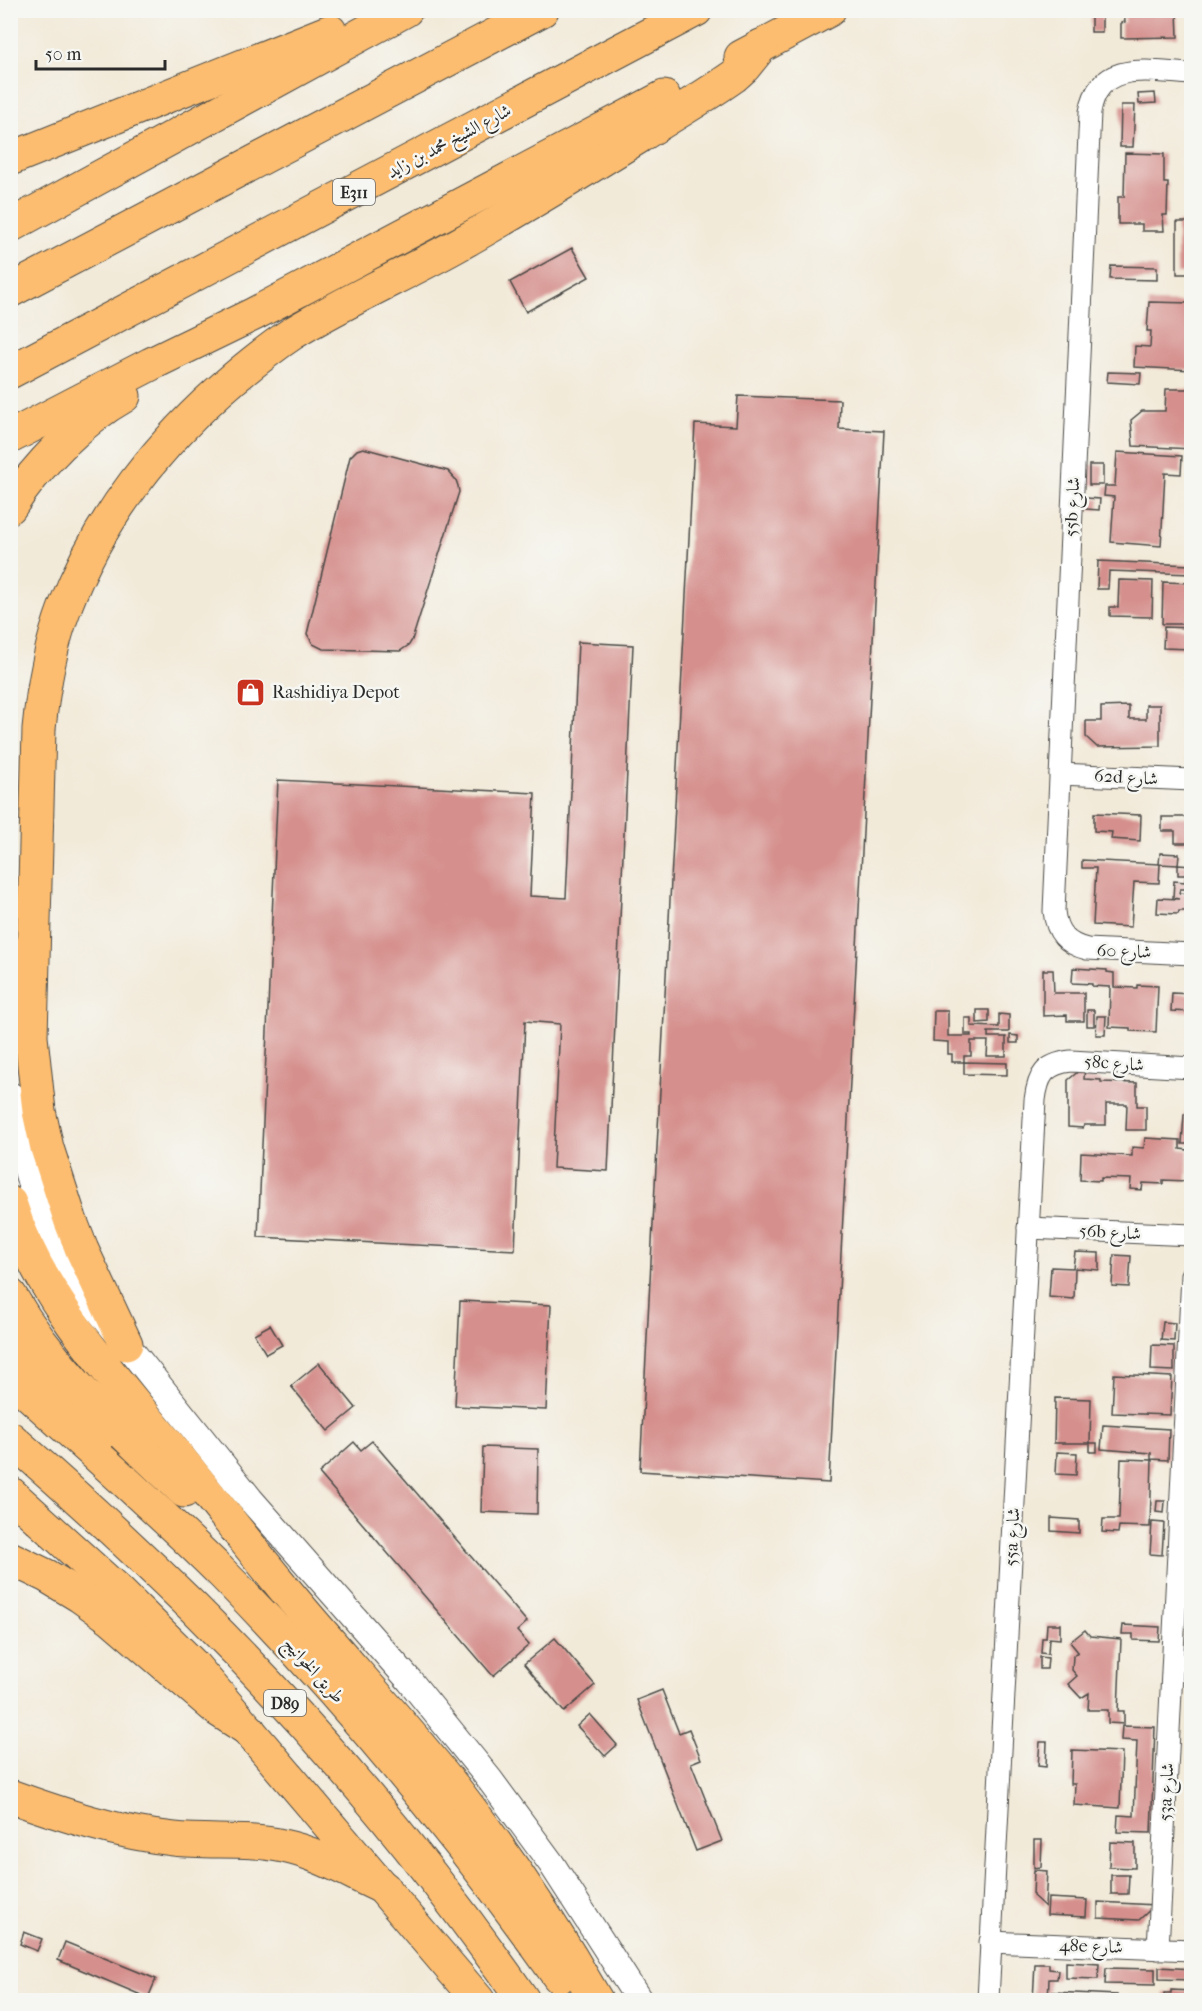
<svg xmlns="http://www.w3.org/2000/svg" width="1202" height="2011" font-family="'IM FELL French Canon',Amiri,serif">
  <rect width="100%" height="100%" fill="#f6f6f2"/>
  <filter id="ink" filterUnits="userSpaceOnUse"><feTurbulence type="fractalNoise" baseFrequency=".0167" numOctaves="2"/><feDisplacementMap in="SourceGraphic" scale="12" xChannelSelector="R" yChannelSelector="G"/><feConvolveMatrix kernelMatrix="1 2 1 2 8 2 1 2 1" color-interpolation-filters="sRGB"/></filter>
  <filter id="wash" filterUnits="userSpaceOnUse"><feTurbulence type="fractalNoise" baseFrequency=".008" numOctaves="4" result="noise"/><feDisplacementMap in="SourceGraphic" scale="24" xChannelSelector="R" yChannelSelector="G"/><feGaussianBlur stdDeviation="1.35" result="paint"/><feColorMatrix in="noise" values="0 0 0 0 0 0 0 0 0 0 0 0 0 0 0 0 0 1.4 0 .05"/><feComposite in="paint" operator="in"/></filter>
  <g filter="url(#wash)">
    <rect width="100%" height="100%" fill="#f2ead9"/>
    <g id="blocks">
      <g fill="#d5908d">
        <rect x="1091" y="10" width="11" height="22"/>
        <polygon points="1124,10 1177,10 1178,37 1121,38 1121,23 1125,22"/>
        <polygon points="1155,93 1156,103 1139,104 1138,94"/>
        <polygon points="1121,105 1135,105 1133,147 1120,147"/>
        <polygon points="1125,153 1164,154 1164,183 1168,183 1167,215 1163,215 1164,231 1142,231 1142,224 1118,224 1118,197 1124,197"/>
        <rect x="1177" y="222" width="15" height="52"/>
        <polygon points="572,248 589,277 526,312 510,282"/>
        <polygon points="1111,266 1157,267 1157,280 1110,279"/>
        <polygon points="1149,302 1192,303 1192,370 1134,367 1135,346 1150,347 1151,331 1147,331"/>
        <polygon points="1108,372 1141,373 1140,384 1107,382"/>
        <polygon points="1166,389 1192,389 1192,449 1133,446 1131,420 1142,411 1165,411"/>
        <polygon points="738,396 840,400 839,429 884,431 829,1483 640,1471 695,424 736,426"/>
        <polygon points="363,448 448,471 456,480 458,486 459,492 412,640 409,645 400,651 323,649 313,644 307,634 350,457 357,450"/>
        <polygon points="1117,452 1182,456 1181,474 1165,473 1161,546 1111,542 1114,497 1104,496 1105,486 1115,486"/>
        <rect x="1089" y="465" width="14" height="20"/>
        <polygon points="1086,498 1100,499 1099,510 1086,509"/>
        <polygon points="1098,561 1191,565 1191,574 1109,571 1108,589 1097,589"/>
        <polygon points="1119,580 1153,581 1152,617 1110,616 1110,607 1118,607"/>
        <polygon points="1163,582 1192,583 1192,624 1162,624"/>
        <polygon points="1164,627 1192,628 1192,649 1163,648"/>
        <polygon points="578,642 633,645 608,1171 553,1168 560,1024 525,1021 515,1250 258,1237 278,780 535,793 530,896 566,898"/>
        <polygon points="1146,705 1160,705 1160,746 1097,747 1086,737 1086,721 1101,721 1101,707 1129,706 1129,719 1146,719"/>
        <polygon points="1094,813 1141,815 1140,841 1111,839 1112,832 1094,831"/>
        <polygon points="1162,817 1192,817 1192,843 1175,843 1175,831 1162,831"/>
        <polygon points="1160,853 1179,854 1178,865 1160,864 1159,883 1134,882 1131,927 1093,925 1096,868 1082,868 1082,860 1159,864"/>
        <polygon points="1178,865 1192,866 1192,889 1180,889 1179,893 1192,894 1192,911 1179,911 1178,914 1157,913 1158,898 1179,899 1173,898 1174,881 1185,882 1186,875 1178,875"/>
        <polygon points="1073,968 1107,970 1107,972 1114,973 1114,987 1137,988 1137,985 1158,986 1156,1032 1130,1031 1130,1028 1109,1027 1110,987 1092,986 1092,984 1072,983"/>
        <polygon points="1043,970 1053,970 1054,993 1084,993 1084,1021 1067,1021 1067,1015 1043,1016"/>
        <polygon points="1172,993 1192,994 1192,1012 1171,1011"/>
        <polygon points="977,1010 989,1010 989,1022 977,1023"/>
        <rect x="1087" y="1010" width="7" height="16"/>
        <polygon points="934,1011 948,1011 948,1036 971,1036 971,1034 965,1034 965,1018 971,1018 971,1026 999,1027 999,1014 1009,1015 1009,1032 988,1032 988,1037 1006,1037 1006,1056 987,1056 988,1041 971,1041 971,1056 964,1056 964,1062 952,1062 952,1054 948,1054 948,1042 933,1041"/>
        <polygon points="1189,1015 1192,1015 1192,1037 1188,1037"/>
        <polygon points="1097,1016 1106,1016 1105,1035 1096,1035"/>
        <polygon points="1010,1035 1018,1036 1018,1043 1010,1043"/>
        <polygon points="964,1062 1007,1063 1007,1075 964,1074"/>
        <polygon points="1085,1066 1084,1079 1101,1080 1101,1082 1137,1083 1137,1106 1146,1106 1146,1130 1126,1130 1127,1104 1106,1104 1106,1125 1084,1125 1083,1128 1068,1127 1068,1080"/>
        <polygon points="1184,1114 1192,1114 1192,1144 1182,1144"/>
        <polygon points="1145,1138 1180,1140 1180,1149 1188,1150 1187,1181 1163,1180 1163,1184 1143,1183 1142,1190 1130,1189 1131,1179 1101,1178 1101,1181 1080,1180 1081,1153 1132,1156 1132,1147 1144,1148"/>
        <polygon points="1075,1252 1099,1253 1099,1270 1075,1268 1074,1299 1049,1297 1051,1267 1073,1268"/>
        <polygon points="1114,1255 1131,1256 1129,1287 1112,1286"/>
        <polygon points="460,1301 551,1305 546,1410 455,1406"/>
        <polygon points="1163,1322 1175,1323 1174,1341 1161,1340"/>
        <polygon points="270,1325 282,1345 266,1354 254,1334"/>
        <polygon points="1152,1345 1174,1346 1174,1371 1151,1370"/>
        <polygon points="319,1363 356,1408 328,1431 291,1386"/>
        <polygon points="1114,1374 1172,1377 1170,1415 1112,1413"/>
        <polygon points="1055,1398 1091,1399 1090,1443 1054,1443"/>
        <polygon points="1103,1425 1169,1429 1168,1460 1151,1459 1151,1453 1101,1449"/>
        <polygon points="372,1441 527,1622 517,1631 529,1645 493,1676 319,1473 354,1442 361,1450"/>
        <rect x="1090" y="1443" width="7" height="9"/>
        <polygon points="483,1447 538,1449 537,1514 481,1512"/>
        <polygon points="1057,1452 1077,1453 1076,1475 1056,1474"/>
        <polygon points="1121,1459 1152,1460 1150,1527 1119,1526 1118,1533 1102,1532 1103,1519 1119,1519"/>
        <polygon points="1157,1501 1165,1501 1164,1513 1156,1512"/>
        <polygon points="1051,1518 1079,1520 1079,1533 1051,1531"/>
        <polygon points="1152,1522 1164,1523 1162,1555 1150,1554"/>
        <polygon points="1047,1624 1060,1624 1060,1639 1049,1638 1048,1654 1041,1653 1042,1638 1046,1638"/>
        <polygon points="1123,1625 1160,1627 1159,1641 1133,1640 1133,1634 1122,1634"/>
        <polygon points="1085,1630 1090,1636 1121,1639 1118,1711 1124,1711 1124,1724 1108,1723 1108,1710 1088,1710 1089,1693 1081,1698 1068,1684 1077,1676 1072,1670 1073,1656 1078,1652 1070,1642"/>
        <polygon points="555,1638 595,1685 564,1712 524,1664"/>
        <polygon points="1040,1657 1048,1658 1047,1669 1040,1669"/>
        <polygon points="662,1690 679,1733 689,1729 701,1759 691,1763 722,1841 696,1851 637,1700"/>
        <polygon points="590,1714 617,1745 605,1756 577,1726"/>
        <polygon points="1122,1726 1155,1727 1151,1833 1117,1832 1118,1815 1134,1816 1137,1741 1121,1740"/>
        <polygon points="1040,1742 1047,1742 1046,1767 1038,1766"/>
        <polygon points="1072,1750 1122,1752 1120,1808 1074,1805 1075,1784 1071,1784"/>
        <polygon points="1034,1840 1042,1840 1041,1867 1034,1868"/>
        <polygon points="1110,1842 1135,1843 1135,1868 1109,1867"/>
        <polygon points="1034,1870 1047,1871 1045,1907 1033,1896"/>
        <polygon points="1111,1875 1129,1875 1128,1894 1111,1894"/>
        <polygon points="1048,1898 1087,1900 1086,1917 1047,1915"/>
        <polygon points="1098,1902 1155,1905 1139,1920 1098,1918"/>
        <polygon points="24,1932 42,1939 37,1951 20,1944"/>
        <polygon points="65,1942 156,1979 148,1998 58,1960"/>
        <polygon points="1066,1962 1099,1964 1098,1979 1066,1978"/>
        <polygon points="1035,1964 1049,1964 1049,1969 1058,1970 1057,1979 1049,1979 1048,2000 1033,2000"/>
        <polygon points="1159,1967 1192,1969 1192,1980 1159,1979"/>
        <polygon points="1106,1968 1155,1969 1155,1985 1105,1984"/>
        <polygon points="1171,1990 1192,1991 1192,2000 1164,2000 1164,1993 1171,1993"/>
        <polygon points="1053,1992 1117,1995 1117,2000 1053,2000"/>
      </g>
    </g>
  </g>
  <g filter="url(#ink)">
    <use href="#blocks" fill-opacity="0" stroke="#494845" stroke-width="1.5"/>
    <g fill="none" stroke-linecap="round" stroke-linejoin="round">
      <defs>
        <g id="minor">
          <path d="M1192,74C1151,72 1099,58 1090,112L1054,911C1056,932 1066,944 1087,949L1192,954"/>
          <polyline points="1060,774 1192,780"/>
          <polyline points="1028,1228 1192,1235"/>
          <polyline points="990,1942 1192,1950"/>
          <polyline points="1158,1949 1192,1275"/>
          <path d="M988,2000L1035,1100C1038,1075 1045,1064 1071,1061L1192,1068"/>
        </g>
        <polyline id="tertiary" points="10,1095 23,1157 38,1208 48,1232 73,1278 250,1499 410,1681 490,1780 551,1863 639,2000"/>
        <g id="primary">
          <polyline points="10,1346 72,1411 96,1443"/>
          <polyline points="10,1493 120,1593 193,1665 478,2000"/>
        </g>
        <g id="trunk">
          <polyline points="741,57 829,10"/>
          <polyline points="10,159 330,31"/>
          <polyline points="10,226 406,10"/>
          <polyline points="10,437 151,364 254,314 664,97"/>
          <path d="M10,507C36,466 81,420 124,396"/>
          <path d="M10,1203C40,1301 118,1381 180,1459C213,1499 244,1540 277,1580C335,1651 398,1717 455,1789C507,1856 554,1927 596,2000"/>
          <path d="M10,1295C56,1375 118,1428 184,1491"/>
          <path d="M126,1344L82,1250L70,1219L47,1148L39,1111L31,1037L39,729C43,687 50,646 65,607C99,518 161,440 233,379C252,363 272,347 293,333C345,301 402,276 456,246C517,212 577,175 637,138C669,117 703,98 734,76L744,67L761,46"/>
          <path d="M10,1377C81,1442 155,1506 223,1574C346,1699 458,1834 559,1977"/>
          <path d="M10,1438C73,1493 134,1549 194,1608C315,1728 426,1860 523,2000"/>
          <polyline points="10,1558 47,1576 80,1596 111,1618 218,1710 249,1730"/>
          <path d="M10,1796C63,1815 118,1833 174,1839C210,1843 247,1838 283,1846C318,1853 351,1873 384,1888"/>
        </g>
        <g id="motorway">
          <polyline points="10,291 542,10"/>
          <polyline points="10,372 696,10"/>
        </g>
      </defs>
      <use href="#minor" stroke="#494845" stroke-width="23"/>
      <use href="#tertiary" stroke="#494845" stroke-width="28"/>
      <use href="#primary" stroke="#494845" stroke-width="35"/>
      <use href="#trunk" stroke="#494845" stroke-width="35"/>
      <use href="#motorway" stroke="#494845" stroke-width="35"/>
      <use href="#minor" stroke="#fff" stroke-width="21"/>
      <use href="#tertiary" stroke="#fff" stroke-width="26"/>
      <use href="#primary" stroke="#fcbd6f" stroke-width="33"/>
      <use href="#trunk" stroke="#fcbd6f" stroke-width="33"/>
      <use href="#motorway" stroke="#fcbd6f" stroke-width="33"/>
    </g>
  </g>
  <defs>
    <symbol id="shop-square" viewBox="-11 -11 22 22"><rect x="-9" y="-9" width="18" height="18" rx="4" fill="#c8321e" stroke="#f6f6f2"/><path d="M-5-2.5h2.3a2.7 3.5 0 0 1 5.4 0H5L5.5 6h-11ZM-1.5-2.5h3a1.5 2.3 0 0 0-3 0Z" fill="#fff"/></symbol>
  </defs>
  <g fill-rule="evenodd">
    <use href="#shop-square" x="234" y="676" width="33" height="33"/>
  </g>
  <g text-anchor="middle" stroke-width="5" stroke-linejoin="round" paint-order="stroke">
    <g fill="#f6f6f2" stroke="#686867" stroke-width="1.5">
      <rect x="333" y="179" width="42" height="26" rx="4.5"/>
      <rect x="264" y="1690" width="42" height="26" rx="4.5"/>
    </g>
    <g font-size="16" font-weight="bold" fill="#2b2b2b">
      <text x="354" y="198">E311</text>
      <text x="285" y="1709">D89</text>
    </g>
    <g font-size="18" fill="#2b2b2b" stroke="#f6f6f2">
      <text transform="translate(449 141) rotate(-28)" y="6">شارع الشيخ محمد بن زايد</text>
      <text transform="translate(1072 507) rotate(-87)" y="6">55b شارع</text>
      <text transform="translate(1126 777) rotate(3)" y="6">62d شارع</text>
      <text transform="translate(1124 951) rotate(2)" y="6">شارع 60</text>
      <text transform="translate(1114 1063) rotate(4)" y="6">58c شارع</text>
      <text transform="translate(1110 1232) rotate(3)" y="6">56b شارع</text>
      <text transform="translate(1012 1537) rotate(-87)" y="6">55a شارع</text>
      <text transform="translate(314 1670) rotate(48)" y="6">طريق الخوانيج</text>
      <text transform="translate(1166 1792) rotate(-87)" y="6">53a شارع</text>
      <text transform="translate(1091 1946) rotate(2)" y="6">48e شارع</text>
    </g>
    <g font-size="18" fill="#2b2b2b" stroke="#f6f6f2" text-anchor="start">
      <text x="272" y="698">Rashidiya Depot</text>
    </g>
  </g>
  <rect width="1202" height="2011" fill="none" stroke="#f6f6f2" stroke-width="36"/>
  <path d="M36 60v9h129v-9" fill="none" stroke="#2b2b2b" stroke-width="3"/>
  <text x="45" y="60" font-size="18" fill="#2b2b2b" stroke="#f6f6f2" stroke-width="4.5" paint-order="stroke">50 m</text>
</svg>
